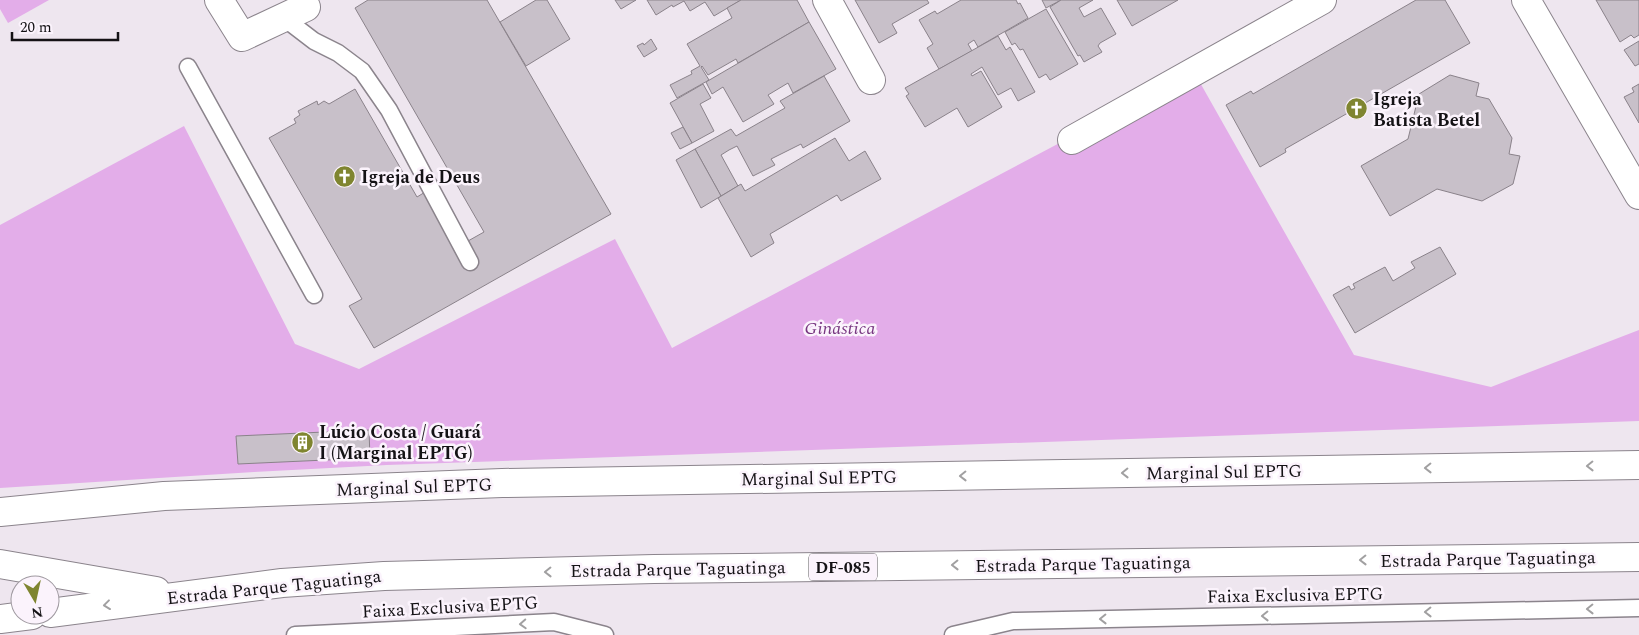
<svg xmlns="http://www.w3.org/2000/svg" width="1639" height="635" font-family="Spectral,serif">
  <rect width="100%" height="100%" fill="#eee6ef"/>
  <g fill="#e3ade9">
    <polygon points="0,0 49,0 8,23 0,9"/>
    <polygon points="1194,72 1354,355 1491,387 1639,330 1639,421 387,465 254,472 0,488 0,225 184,126 295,344 359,369 615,239 672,348"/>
  </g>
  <g fill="#c8c0c9" stroke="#8a828a">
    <polygon points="368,0 487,0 611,214 374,348 349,306 362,299 269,138 296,123 294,119 300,115 298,111 317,101 318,105 324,101 329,104 355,89 417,197 435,186 468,241 484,232 355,8"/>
    <polygon points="536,0 547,0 570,39 526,66 500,22"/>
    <polygon points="615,0 636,0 621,9"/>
    <polygon points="647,0 741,0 714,16 705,2 690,11 684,1 673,7 672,5 656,15"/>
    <polygon points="741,0 797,0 809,22 738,63 736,59 708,75 702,66 701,67 709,80 677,98 670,85 692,74 691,71 700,66 687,44 732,18 727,8"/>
    <polygon points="855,0 927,0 929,3 892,24 897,33 879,43"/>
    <polygon points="961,0 1016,0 1018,4 1020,3 1028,18 978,47 974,40 968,44 972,51 939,69 927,48 933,44 919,20 935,11 937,14"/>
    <polygon points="1042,0 1061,0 1046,8"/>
    <polygon points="1061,0 1093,0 1079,8 1084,17 1101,8 1116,34 1100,43 1098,46 1102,52 1084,62 1080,55 1078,56 1050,7"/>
    <polygon points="1117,0 1178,0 1132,26"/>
    <polygon points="1416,0 1445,0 1470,43 1285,149 1286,152 1260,167 1226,105 1251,91 1253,94"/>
    <polygon points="1596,0 1639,0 1639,35 1634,38 1631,35 1620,42"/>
    <polygon points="1046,9 1078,64 1050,80 1046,74 1039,78 1023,49 1020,50 1015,43 1012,45 1005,32"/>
    <polygon points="809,22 836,69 793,93 788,83 768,95 774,104 743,122 723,87 712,94 706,82"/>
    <polygon points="998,36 1006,50 1010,47 1035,92 1018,101 1011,88 998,95 982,67 971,74 972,76 981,71 1002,107 968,127 957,108 925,127 906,96 909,94 905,88"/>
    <polygon points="651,39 657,49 644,57 637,46 643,43 644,45"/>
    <polygon points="1639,41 1639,64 1635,66 1624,50"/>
    <polygon points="1450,75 1479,83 1476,96 1489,99 1512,138 1509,154 1520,156 1513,184 1482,201 1437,189 1390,216 1361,166 1408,139 1419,94"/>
    <polygon points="824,76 850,121 803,148 801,144 771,159 775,165 753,176 737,146 729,150 721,155 738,186 721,196 695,149 731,129 736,136 785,108 780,101"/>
    <polygon points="703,84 711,98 700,104 714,131 692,143 670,103"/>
    <polygon points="1639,84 1639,123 1624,97 1634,92 1632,88"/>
    <polygon points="683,127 692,143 680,149 671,133"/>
    <polygon points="835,138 849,161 865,151 881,179 841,201 837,195 770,234 774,243 751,257 718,198 741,184 745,191"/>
    <polygon points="695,149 721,196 701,208 676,160"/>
    <polygon points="1440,247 1456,274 1355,333 1333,295 1349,286 1351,290 1355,288 1353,284 1385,267 1393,281 1415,268 1411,262"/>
    <polygon points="369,430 370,458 238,464 236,436"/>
  </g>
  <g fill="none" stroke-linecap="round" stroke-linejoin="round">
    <defs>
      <g id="service">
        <polyline points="284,18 314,41 338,53 362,71 389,110 470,262"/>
        <polyline points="188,67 314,295"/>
        <polyline points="295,635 554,622 605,635"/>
        <polyline points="953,635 1013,621 1639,608"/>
      </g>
      <g id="minor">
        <polyline points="219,0 242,37 306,7"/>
        <polyline points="827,0 871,80"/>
        <polyline points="1526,0 1639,195"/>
        <polyline points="1072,140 1322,0"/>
      </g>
      <polyline id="primary" points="0,512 164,496 502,483 1639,465"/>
      <g id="motorway">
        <polyline points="0,564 156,591"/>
        <polyline points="50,613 282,583 384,576 654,569 1639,557"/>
        <polyline points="0,619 32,615"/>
      </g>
    </defs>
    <use href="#service" stroke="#8b848c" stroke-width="19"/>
    <use href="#minor" stroke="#8b848c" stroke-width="30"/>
    <use href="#primary" stroke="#8b848c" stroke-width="30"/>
    <use href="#motorway" stroke="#8b848c" stroke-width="30"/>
    <use href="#service" stroke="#fff" stroke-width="16"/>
    <use href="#minor" stroke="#fff" stroke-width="28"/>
    <use href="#primary" stroke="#fff" stroke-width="28"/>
    <use href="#motorway" stroke="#fff" stroke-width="28"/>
  </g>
  <defs><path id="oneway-chevron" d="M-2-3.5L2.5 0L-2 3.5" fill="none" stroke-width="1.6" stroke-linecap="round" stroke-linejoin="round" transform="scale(1.25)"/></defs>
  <g stroke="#a1a0a1">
    <use href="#oneway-chevron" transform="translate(1590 466) rotate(179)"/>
    <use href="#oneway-chevron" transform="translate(1428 468) rotate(179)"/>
    <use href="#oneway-chevron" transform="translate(1125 473) rotate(179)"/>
    <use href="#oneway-chevron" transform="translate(963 476) rotate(179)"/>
    <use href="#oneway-chevron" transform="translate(1363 560) rotate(179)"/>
    <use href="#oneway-chevron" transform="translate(955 565) rotate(179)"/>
    <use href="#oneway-chevron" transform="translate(548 572) rotate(179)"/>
    <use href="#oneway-chevron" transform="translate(107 605) rotate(173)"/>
    <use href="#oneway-chevron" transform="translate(1590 609) rotate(179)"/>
    <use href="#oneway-chevron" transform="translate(1428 612) rotate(179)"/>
    <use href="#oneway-chevron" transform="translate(1265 616) rotate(179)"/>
    <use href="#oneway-chevron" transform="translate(1103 619) rotate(179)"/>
    <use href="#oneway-chevron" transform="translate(523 624) rotate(177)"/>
  </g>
  <defs>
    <symbol id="church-disc" viewBox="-11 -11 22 22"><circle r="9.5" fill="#7f8530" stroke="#fbf3fc"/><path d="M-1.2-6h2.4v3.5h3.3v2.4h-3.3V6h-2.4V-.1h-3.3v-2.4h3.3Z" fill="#fff"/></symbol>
    <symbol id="building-disc" viewBox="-11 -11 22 22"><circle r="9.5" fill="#7f8530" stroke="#fbf3fc"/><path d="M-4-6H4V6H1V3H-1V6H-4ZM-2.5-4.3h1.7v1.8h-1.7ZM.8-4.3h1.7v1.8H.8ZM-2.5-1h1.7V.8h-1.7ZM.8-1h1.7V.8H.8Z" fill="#fff"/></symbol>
  </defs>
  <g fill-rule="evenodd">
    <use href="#church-disc" x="1344" y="96" width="25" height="25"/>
    <use href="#church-disc" x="332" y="164" width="25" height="25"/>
    <use href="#building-disc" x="290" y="430" width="25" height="25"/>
  </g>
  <g text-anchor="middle" stroke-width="5" stroke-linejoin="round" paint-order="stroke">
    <rect fill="#fbf3fc" stroke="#59565a" stroke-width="1" x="809" y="553.5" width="68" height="27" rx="4"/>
    <g font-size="16" font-weight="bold" fill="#141215">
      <text x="843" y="573">DF-085</text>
    </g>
    <g font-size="18" font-weight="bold" fill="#141215" stroke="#fbf3fc" text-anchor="start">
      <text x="1373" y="105">Igreja<tspan x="1373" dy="21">Batista Betel</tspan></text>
      <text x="361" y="183">Igreja de Deus</text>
      <text x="319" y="438">Lúcio Costa / Guará<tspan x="319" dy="21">I (Marginal EPTG)</tspan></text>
    </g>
    <g font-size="18" font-style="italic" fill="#773680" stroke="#fbf3fc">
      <text x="840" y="334">Ginástica</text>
    </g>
    <g font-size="18" fill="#141215" stroke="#fbf3fc">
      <text transform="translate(1224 472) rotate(-1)" y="6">Marginal Sul EPTG</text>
      <text transform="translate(819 478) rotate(-1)" y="6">Marginal Sul EPTG</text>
      <text transform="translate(414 487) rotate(-2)" y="6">Marginal Sul EPTG</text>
      <text transform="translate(1488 559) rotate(-1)" y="6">Estrada Parque Taguatinga</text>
      <text transform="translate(1083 564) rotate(-1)" y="6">Estrada Parque Taguatinga</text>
      <text transform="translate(678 569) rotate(-1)" y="6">Estrada Parque Taguatinga</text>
      <text transform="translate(274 587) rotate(-6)" y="6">Estrada Parque Taguatinga</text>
      <text transform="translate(1295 595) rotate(-1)" y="6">Faixa Exclusiva EPTG</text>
      <text transform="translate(450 607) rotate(-3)" y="6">Faixa Exclusiva EPTG</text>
    </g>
  </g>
  <g transform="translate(35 600) rotate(171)"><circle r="24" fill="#fbf3fc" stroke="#9f99a0"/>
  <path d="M0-4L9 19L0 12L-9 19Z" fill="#7f8530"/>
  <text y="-8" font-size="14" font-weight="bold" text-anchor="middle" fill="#141215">N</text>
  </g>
  <path d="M12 32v8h106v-8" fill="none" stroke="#141215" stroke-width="2.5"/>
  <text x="20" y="32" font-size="15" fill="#141215" stroke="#fbf3fc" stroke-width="4" paint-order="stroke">20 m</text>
</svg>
